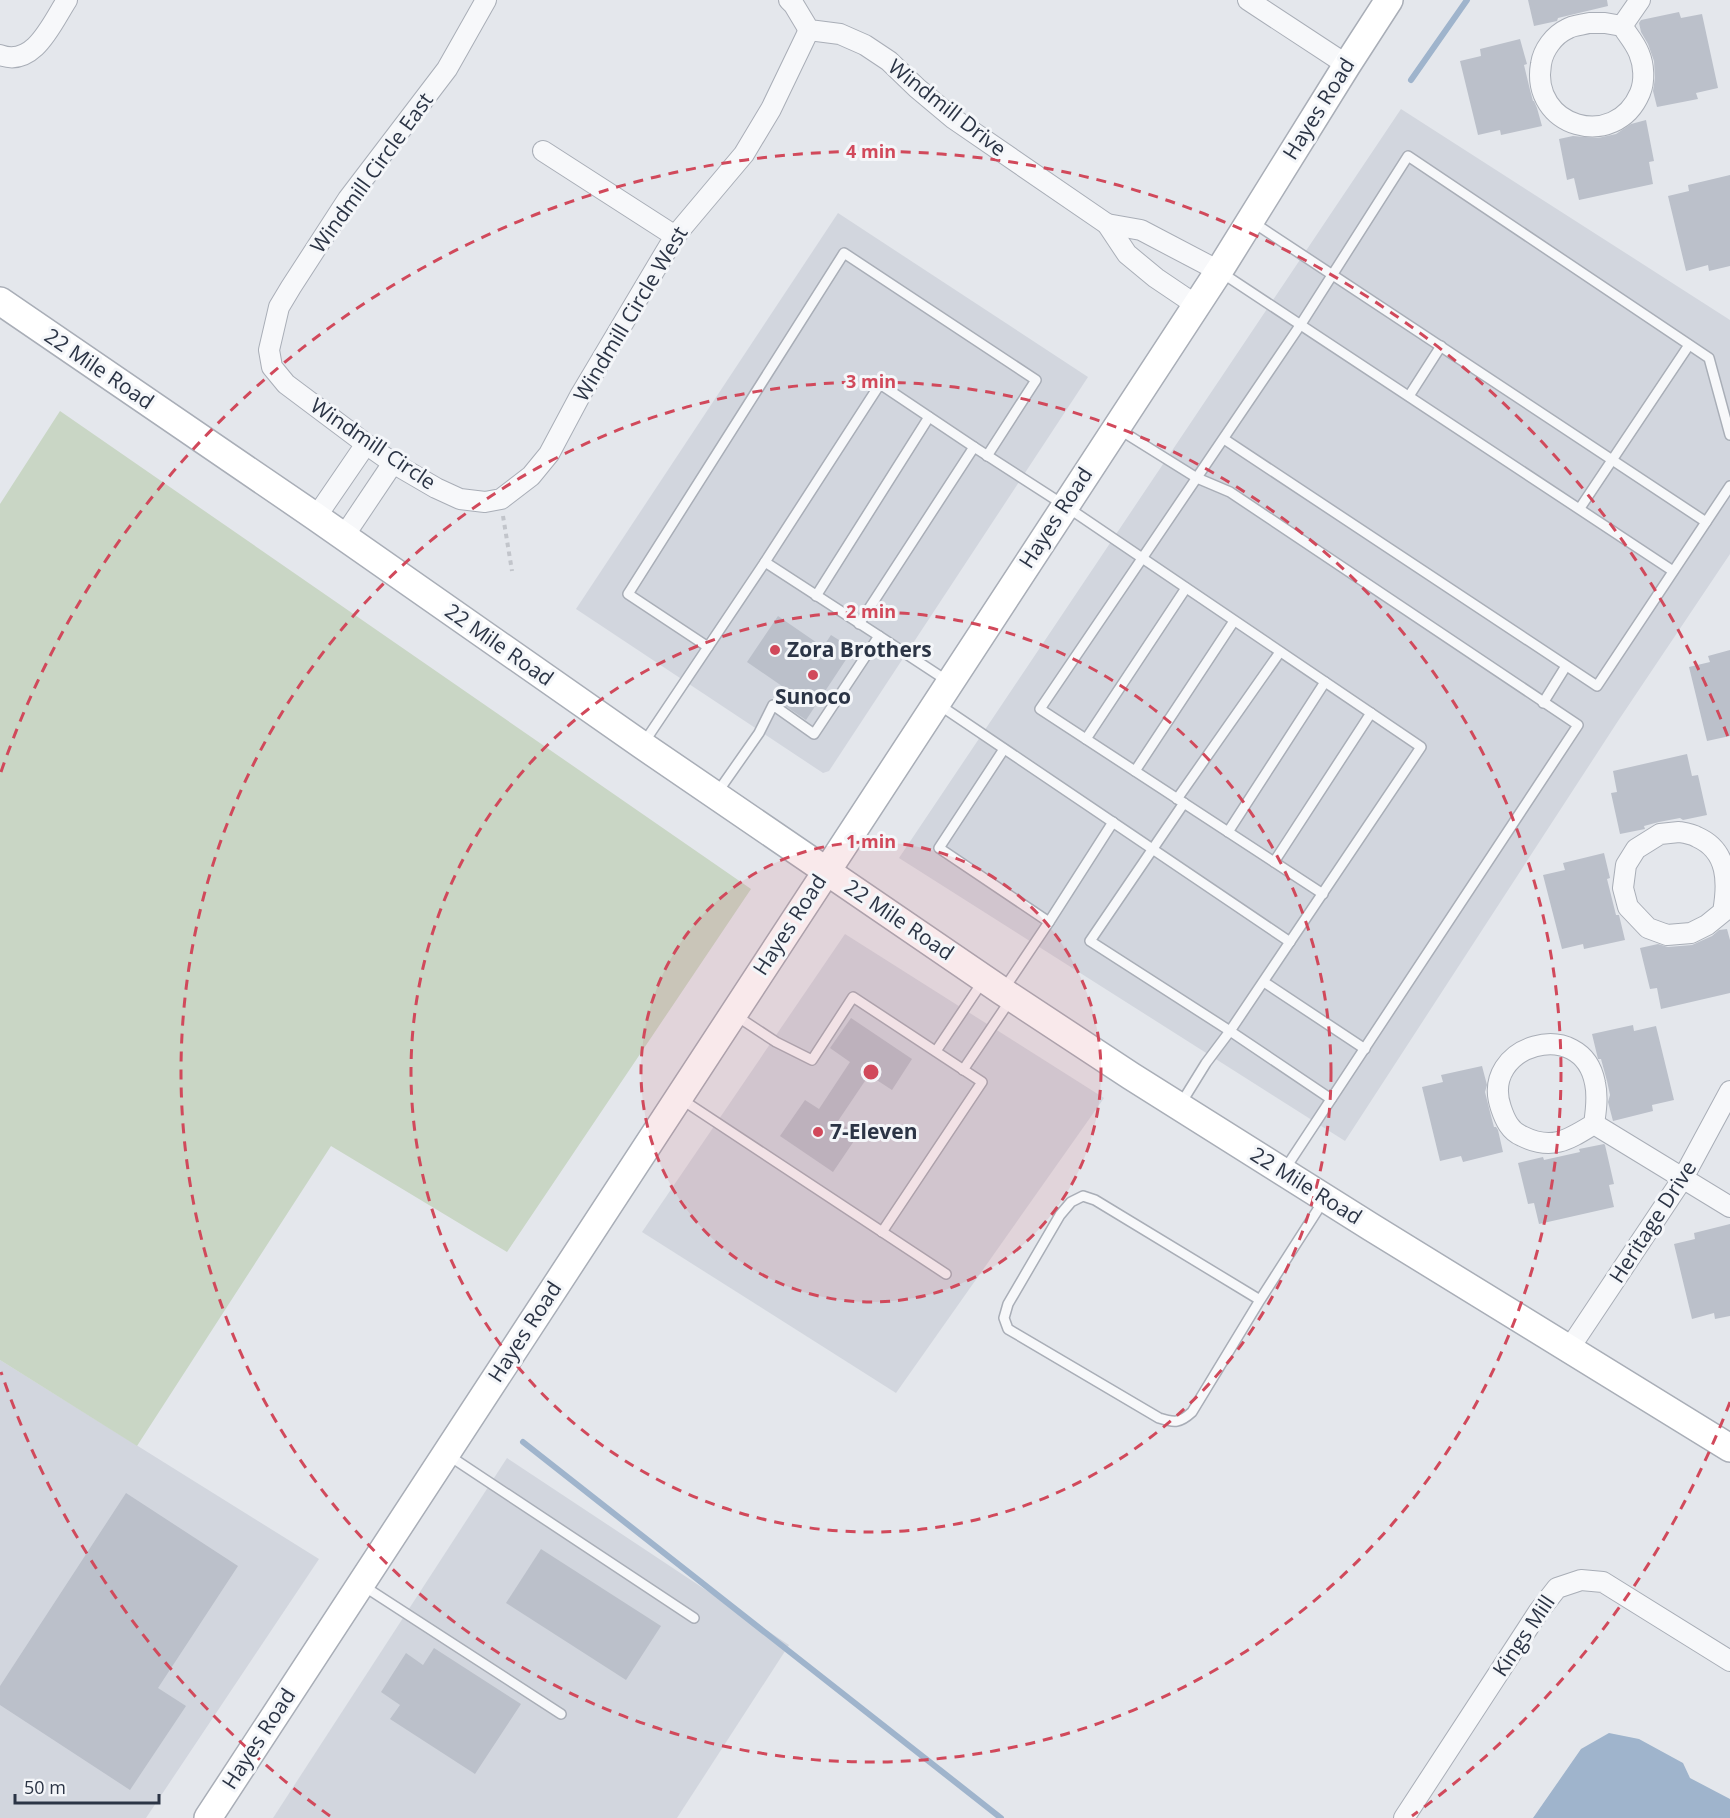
<svg xmlns="http://www.w3.org/2000/svg" width="1730" height="1818" font-family="'Open Sans',sans-serif">
  <rect width="100%" height="100%" fill="#e4e7ec"/>
  <g fill="#d2d6de">
    <polygon points="1401,109 1730,320 1730,554 1618,721 1345,1141 899,858"/>
    <polygon points="838,213 1088,377 829,771 823,773 576,609"/>
    <polygon points="845,934 1104,1098 896,1393 642,1232"/>
    <polygon points="0,1360 319,1559 146,1818 0,1818"/>
    <polygon points="507,1458 789,1645 677,1818 273,1818"/>
  </g>
  <polygon fill="#c9d6c5" points="60,411 751,889 507,1252 331,1146 137,1446 0,1360 0,504"/>
  <polygon fill="#9fb4cc" points="1609,1733 1639,1739 1683,1763 1690,1778 1730,1799 1730,1818 1533,1818 1581,1749"/>
  <g fill="none" stroke-linecap="round" stroke-linejoin="round">
    <g stroke="#9fb4cc" stroke-width="6">
      <polyline points="1411,80 1467,0"/>
      <polyline points="523,1442 1001,1818"/>
    </g>
  </g>
  <g fill="#bbc0ca">
    <polygon points="1528,0 1607,0 1608,6 1558,18 1557,21 1534,26"/>
    <polygon points="1679,12 1681,18 1702,14 1718,88 1696,93 1698,99 1657,107 1653,91 1655,78 1654,61 1648,44 1641,32 1639,23 1641,20"/>
    <polygon points="1520,39 1527,64 1524,65 1530,90 1533,101 1534,101 1537,108 1542,126 1501,135 1500,130 1478,135 1460,61 1481,56 1480,49"/>
    <polygon points="1646,120 1654,161 1649,162 1653,184 1579,200 1574,178 1567,180 1559,139 1573,136 1598,138 1616,134 1631,124"/>
    <polygon points="1730,175 1730,266 1709,271 1708,265 1686,271 1668,196 1689,191 1688,185"/>
    <polygon points="778,616 823,647 831,635 853,649 806,720 784,705 792,693 747,662"/>
    <polygon points="1730,650 1730,736 1707,741 1689,667 1710,662 1708,656"/>
    <polygon points="1687,754 1692,776 1698,775 1707,815 1683,820 1680,818 1659,822 1644,826 1645,829 1620,834 1611,793 1617,792 1613,771"/>
    <polygon points="1604,853 1610,878 1607,879 1616,915 1619,915 1625,940 1584,949 1583,944 1562,949 1543,875 1565,870 1563,863"/>
    <polygon points="1727,929 1730,940 1730,993 1661,1009 1657,988 1650,989 1640,948 1658,944 1668,947 1692,945 1712,936 1719,930"/>
    <polygon points="851,1018 912,1059 892,1090 869,1075 838,1121 858,1135 833,1172 780,1136 805,1100 819,1109 850,1062 830,1048"/>
    <polygon points="1633,1025 1634,1031 1656,1026 1674,1100 1652,1105 1653,1111 1613,1121 1608,1102 1610,1095 1607,1081 1601,1059 1598,1059 1592,1034"/>
    <polygon points="1482,1066 1487,1085 1485,1092 1490,1112 1494,1127 1496,1127 1498,1130 1503,1152 1463,1162 1461,1156 1440,1161 1422,1087 1443,1082 1441,1075"/>
    <polygon points="1604,1144 1605,1145 1614,1184 1609,1185 1614,1207 1539,1224 1534,1203 1528,1204 1518,1163 1543,1157 1544,1160 1580,1152 1579,1149"/>
    <polygon points="1730,1224 1730,1316 1715,1319 1714,1313 1692,1319 1674,1244 1695,1239 1694,1233"/>
    <polygon points="126,1493 238,1566 158,1688 186,1706 130,1790 0,1705 0,1686"/>
    <polygon points="541,1549 661,1626 626,1680 506,1603"/>
    <polygon points="434,1648 521,1704 475,1774 390,1719 400,1705 381,1692 406,1653 423,1665"/>
  </g>
  <g fill="none" stroke-linecap="round" stroke-linejoin="round">
    <defs>
      <g id="lane">
        <polyline points="1251,221 1706,522"/>
        <polyline points="1222,273 1673,571"/>
        <polyline points="1409,396 1441,346"/>
        <polyline points="1120,430 1197,478 1230,492 1578,725 1285,1169"/>
        <polyline points="1224,439 1597,686 1730,486"/>
        <polyline points="1580,508 1689,345"/>
        <polyline points="765,562 880,384 974,447"/>
        <polyline points="816,596 929,417"/>
        <polyline points="859,624 974,447 1064,505 1421,747 1230,1031 1206,1063 1180,1105"/>
        <polyline points="708,647 628,594 844,253 1036,380 987,456"/>
        <polyline points="1543,703 1566,666"/>
        <polyline points="938,704 1290,942"/>
        <polyline points="1086,739 1186,588"/>
        <polyline points="643,744 765,562 879,636"/>
        <polyline points="1004,749 939,848 1049,922 1004,989"/>
        <polyline points="1135,771 1234,621"/>
        <polyline points="717,793 759,733 773,705 814,734 879,636 949,682"/>
        <polyline points="1177,799 1280,652"/>
        <polyline points="1184,803 1090,941 1230,1031 1331,1099"/>
        <polyline points="1228,832 1325,682"/>
        <polyline points="1274,862 1371,713"/>
        <polyline points="1323,894 1040,709 1301,324 1408,156 1709,358 1730,435"/>
        <polyline points="1049,922 1113,822"/>
        <polyline points="1264,982 1365,1049"/>
        <polyline points="735,1015 776,1042 812,1060 853,997 982,1082 882,1232"/>
        <polyline points="936,1051 983,981"/>
        <polyline points="963,1070 1011,999"/>
        <polyline points="681,1099 946,1274"/>
        <path d="M1260,1300L1095,1200L1083,1196L1071,1202L1060,1215L1008,1304L1004,1318L1008,1329L1159,1418C1175,1423 1180,1423 1192,1412L1260,1300L1324,1200"/>
        <polyline points="448,1455 694,1618"/>
        <polyline points="362,1585 561,1714"/>
      </g>
      <g id="street">
        <polyline points="486,0 447,69 348,199 291,287 279,307 269,350 272,367 286,384 366,444 393,463 436,488 460,499 485,502 501,499 531,476 549,454 581,394 675,236 744,154 771,109 809,30"/>
        <polyline points="789,0 794,5 809,30 840,34 865,45 889,61 917,88 954,119 1107,224 1127,254 1156,278 1196,305"/>
        <polyline points="1248,0 1347,65"/>
        <path d="M1589,23H1605L1622,26C1628,35 1635,43 1639,53C1644,65 1645,81 1640,93C1615,152 1530,127 1541,64C1543,50 1554,35 1567,29C1573,25 1582,25 1589,23Z"/>
        <polyline points="1622,26 1640,0"/>
        <path d="M0,55C34,68 52,23 67,0"/>
        <polyline points="543,151 675,236"/>
        <polyline points="1107,224 1141,230 1219,271"/>
        <polyline points="316,517 366,444"/>
        <polyline points="344,536 393,463"/>
        <path d="M1679,832C1685,833 1692,834 1697,837C1729,851 1728,884 1723,912L1707,925L1691,933L1667,935L1648,928L1628,907L1623,888L1626,865L1636,849L1660,834Z"/>
        <path d="M1594,1124C1568,1140 1552,1151 1522,1136C1510,1131 1505,1120 1501,1108C1479,1045 1582,1015 1595,1083C1598,1097 1596,1111 1594,1124L1730,1207"/>
        <polyline points="1569,1349 1683,1178 1730,1091"/>
        <polyline points="1404,1818 1539,1611 1557,1588 1581,1580 1603,1582 1730,1661"/>
      </g>
      <g id="secondary">
        <polyline points="0,301 316,517 642,745 1002,991 1131,1076 1371,1227 1730,1448"/>
        <polyline points="208,1818 1219,271 1347,65 1389,0"/>
      </g>
    </defs>
    <use href="#lane" stroke="#a9aeb7" stroke-width="12"/>
    <use href="#street" stroke="#a9aeb7" stroke-width="22"/>
    <use href="#secondary" stroke="#a9aeb7" stroke-width="30"/>
    <polyline stroke="#c2c5cb" stroke-width="4" stroke-dasharray="4.5 4.5" stroke-linecap="butt" points="503,516 512,571"/>
    <use href="#lane" stroke="#f7f8fa" stroke-width="9"/>
    <use href="#street" stroke="#f7f8fa" stroke-width="20"/>
    <use href="#secondary" stroke="#fff" stroke-width="27"/>
  </g>
  <circle cx="871" cy="1072" r="230" fill="#d1495b" fill-opacity=".12"/>
  <g fill="none" stroke="#d1495b" stroke-width="3" stroke-dasharray="10 8">
    <circle cx="871" cy="1072" r="230"/>
    <circle cx="871" cy="1072" r="460"/>
    <circle cx="871" cy="1072" r="690"/>
    <path d="M1730 1402A920 920 0 0 1 1412 1816M330 1816A920 920 0 0 1 1 1372M1 772A920 920 0 0 1 1730 742"/>
  </g>
  <g fill="#d1495b" stroke="#f4f6f9" stroke-width="2">
    <circle cx="775" cy="650" r="6"/>
    <circle cx="813" cy="675" r="6"/>
    <circle cx="818" cy="1132" r="6"/>
  </g>
  <g text-anchor="middle" stroke-width="6" stroke-linejoin="round" paint-order="stroke">
    <g font-size="21" fill="#2b3445" stroke="#f4f6f9">
      <text transform="translate(947 108) rotate(38)" y="7">Windmill Drive</text>
      <text transform="translate(1319 109) rotate(-58)" y="7">Hayes Road</text>
      <text transform="translate(372 173) rotate(-54)" y="7">Windmill Circle East</text>
      <text transform="translate(631 314) rotate(-59)" y="7">Windmill Circle West</text>
      <text transform="translate(99 369) rotate(34)" y="7">22 Mile Road</text>
      <text transform="translate(373 444) rotate(34)" y="7">Windmill Circle</text>
      <text transform="translate(1056 518) rotate(-57)" y="7">Hayes Road</text>
      <text transform="translate(499 645) rotate(35)" y="7">22 Mile Road</text>
      <text transform="translate(899 920) rotate(34)" y="7">22 Mile Road</text>
      <text transform="translate(790 925) rotate(-57)" y="7">Hayes Road</text>
      <text transform="translate(1306 1186) rotate(32)" y="7">22 Mile Road</text>
      <text transform="translate(1653 1222) rotate(-57)" y="7">Heritage Drive</text>
      <text transform="translate(525 1332) rotate(-57)" y="7">Hayes Road</text>
      <text transform="translate(1524 1636) rotate(-56)" y="7">Kings Mill</text>
      <text transform="translate(259 1739) rotate(-57)" y="7">Hayes Road</text>
    </g>
    <g font-size="21" font-weight="bold" fill="#2b3445" stroke="#f4f6f9" text-anchor="start">
      <text x="787" y="657">Zora Brothers</text>
      <text x="813" y="704" text-anchor="middle">Sunoco</text>
      <text x="830" y="1139">7-Eleven</text>
    </g>
  </g>
  <circle cx="871" cy="1072" r="9" fill="#d1495b" stroke="#f4f6f9" stroke-width="3"/>
  <g font-size="18" text-anchor="middle" font-weight="bold" fill="#d1495b" stroke="#f4f6f9" stroke-width="6" stroke-linejoin="round" paint-order="stroke">
    <text x="871" y="158">4 min</text>
    <text x="871" y="388">3 min</text>
    <text x="871" y="618">2 min</text>
    <text x="871" y="848">1 min</text>
  </g>
  <path d="M15 1794v9h144v-9" fill="none" stroke="#2b3445" stroke-width="3"/>
  <text x="24" y="1794" font-size="18" fill="#2b3445" stroke="#f4f6f9" stroke-width="4.5" paint-order="stroke">50 m</text>
</svg>
